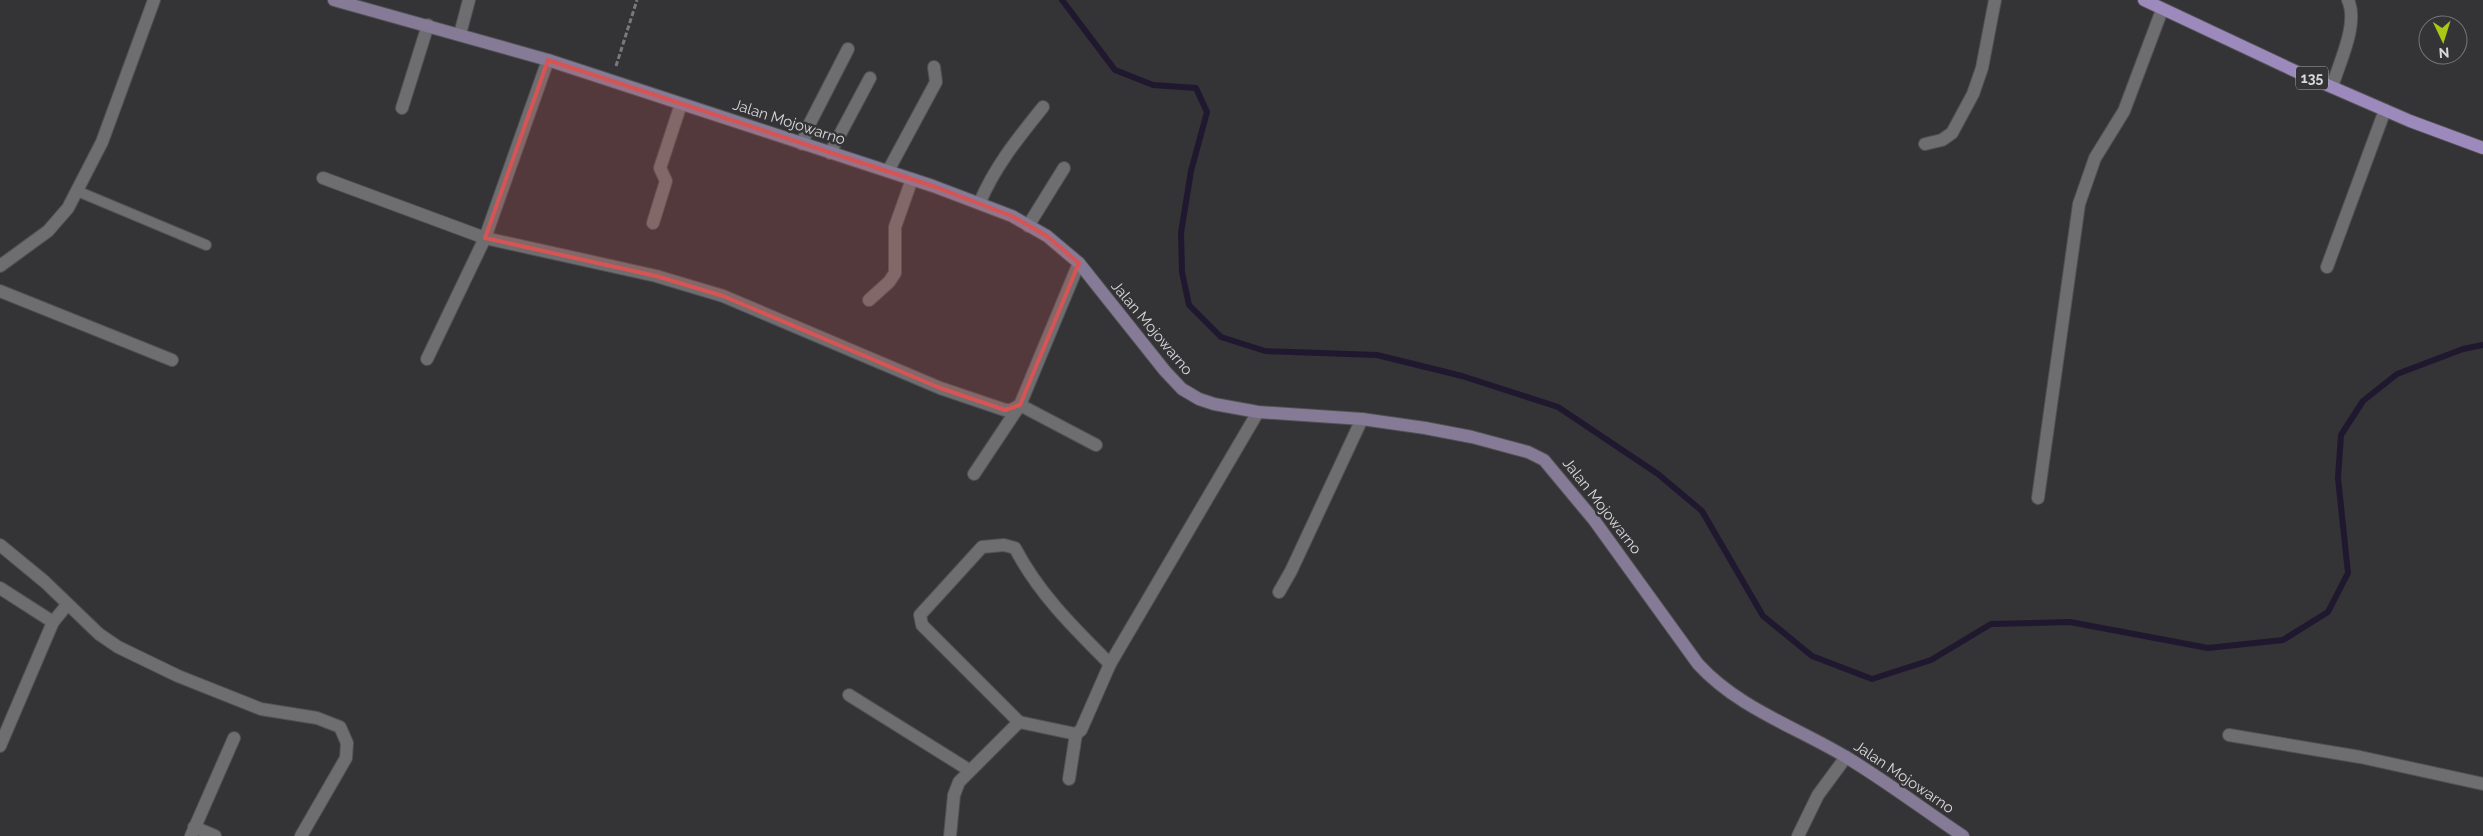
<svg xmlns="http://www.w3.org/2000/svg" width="2483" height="836" font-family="Raleway,sans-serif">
  <rect width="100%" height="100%" fill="#343336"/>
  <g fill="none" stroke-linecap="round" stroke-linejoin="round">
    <polyline stroke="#20182f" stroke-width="6" points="1062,0 1115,70 1153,85 1196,88 1207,112 1191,171 1181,233 1182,272 1189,305 1221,337 1265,351 1377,355 1462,376 1558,407 1658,474 1702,511 1763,616 1812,656 1872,679 1931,660 1991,624 2070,622 2208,648 2283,640 2328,612 2348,573 2338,478 2341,435 2363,401 2397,374 2463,349 2483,345"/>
    <defs>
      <polyline id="lane" points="77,191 206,245"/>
      <g id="street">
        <polyline points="460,34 469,0"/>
        <path d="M2332,87C2339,63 2359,24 2348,0"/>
        <polyline points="402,108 428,25"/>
        <polyline points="802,144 810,123 848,49"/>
        <polyline points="1925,144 1942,140 1952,133 1973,94 1982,68 1995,0"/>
        <polyline points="830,153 870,78"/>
        <polyline points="888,171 936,82 934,67"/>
        <polyline points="323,178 485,238 656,276 723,296 940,388 1005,410 1011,410 1020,405 1079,263"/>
        <path d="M980,202C995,166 1019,137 1043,107"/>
        <polyline points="653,223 666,181 660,168 681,104"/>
        <polyline points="1028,226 1064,168"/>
        <polyline points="0,266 48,231 68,208 102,142 154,0"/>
        <polyline points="2327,267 2385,110"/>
        <polyline points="0,291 172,360"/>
        <polyline points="869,300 889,282 895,273 895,227 912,179"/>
        <polyline points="427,359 485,238 548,60"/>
        <polyline points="974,474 1020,405 1096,445"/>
        <polyline points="2038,498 2079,204 2095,158 2124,111 2162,10"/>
        <polyline points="0,545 45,582 99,634 118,647 178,676 261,709 317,718 340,727 347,743 346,758 301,836"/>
        <polyline points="0,588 53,622"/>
        <polyline points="1279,592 1291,571 1362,419"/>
        <polyline points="849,695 969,770"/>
        <path d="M1019,722L922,625L920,615L982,547L1004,545L1015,548C1039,594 1074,628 1110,664"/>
        <polyline points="2229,735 2360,757 2483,784"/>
        <polyline points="0,746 53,622 67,605"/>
        <polyline points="1069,779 1076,734"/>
        <polyline points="194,827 215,836"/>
        <polyline points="191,836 234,738"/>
        <polyline points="950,836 954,795 959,782 1019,722 1076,734 1081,730 1110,664 1258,412"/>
        <polyline points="1798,836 1818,795 1846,757"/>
      </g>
      <path id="secondary" d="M334,0L548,60L933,186L1012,216L1047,236L1079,263L1165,371L1182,389L1199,399L1214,404L1258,412L1362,419L1425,428L1472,437L1528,452L1544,460L1594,520L1698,664C1738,708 1796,727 1846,757C1886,781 1924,810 1963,836"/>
      <polyline id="primary" points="2144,0 2295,71 2410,121 2483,148"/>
    </defs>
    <use href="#lane" stroke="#515052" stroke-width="12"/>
    <use href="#street" stroke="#515052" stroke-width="14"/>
    <use href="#secondary" stroke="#515052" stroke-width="14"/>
    <use href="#primary" stroke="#515052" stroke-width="14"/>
    <polyline stroke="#7a797c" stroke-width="3" stroke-dasharray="5 2.5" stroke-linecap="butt" points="616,66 637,0"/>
    <use href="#lane" stroke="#6e6d70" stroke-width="10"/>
    <use href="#street" stroke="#6e6d70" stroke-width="12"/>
    <use href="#secondary" stroke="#857b97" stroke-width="12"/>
    <use href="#primary" stroke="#9c8abd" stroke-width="12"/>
  </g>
  <path fill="#d65454" fill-opacity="0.2" stroke="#d65454" stroke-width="4" stroke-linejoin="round" d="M548,60L933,186L1012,216L1047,236L1079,263L1020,405L1005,410L940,388L723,296L656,276L485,238Z"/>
  <g text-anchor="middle" stroke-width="5" stroke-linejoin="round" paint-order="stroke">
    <rect fill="#343336" stroke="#a7a6a8" stroke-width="1" x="2296" y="66.5" width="32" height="23" rx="4"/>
    <g font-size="14" font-weight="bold" fill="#d8d7d9">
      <text x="2312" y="83">135</text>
    </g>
    <g font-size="15" fill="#d8d7d9" stroke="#343336">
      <text transform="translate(789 122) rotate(18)" y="5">Jalan Mojowarno</text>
      <text transform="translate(1152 328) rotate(50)" y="5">Jalan Mojowarno</text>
      <text transform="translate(1602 506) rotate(52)" y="5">Jalan Mojowarno</text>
      <text transform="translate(1904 777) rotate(34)" y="5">Jalan Mojowarno</text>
    </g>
  </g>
  <g transform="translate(2443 40) rotate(176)"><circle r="24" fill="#343336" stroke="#767577"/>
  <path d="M0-4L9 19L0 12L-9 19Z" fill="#abc716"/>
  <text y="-8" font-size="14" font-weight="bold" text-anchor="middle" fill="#d8d7d9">N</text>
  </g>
</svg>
